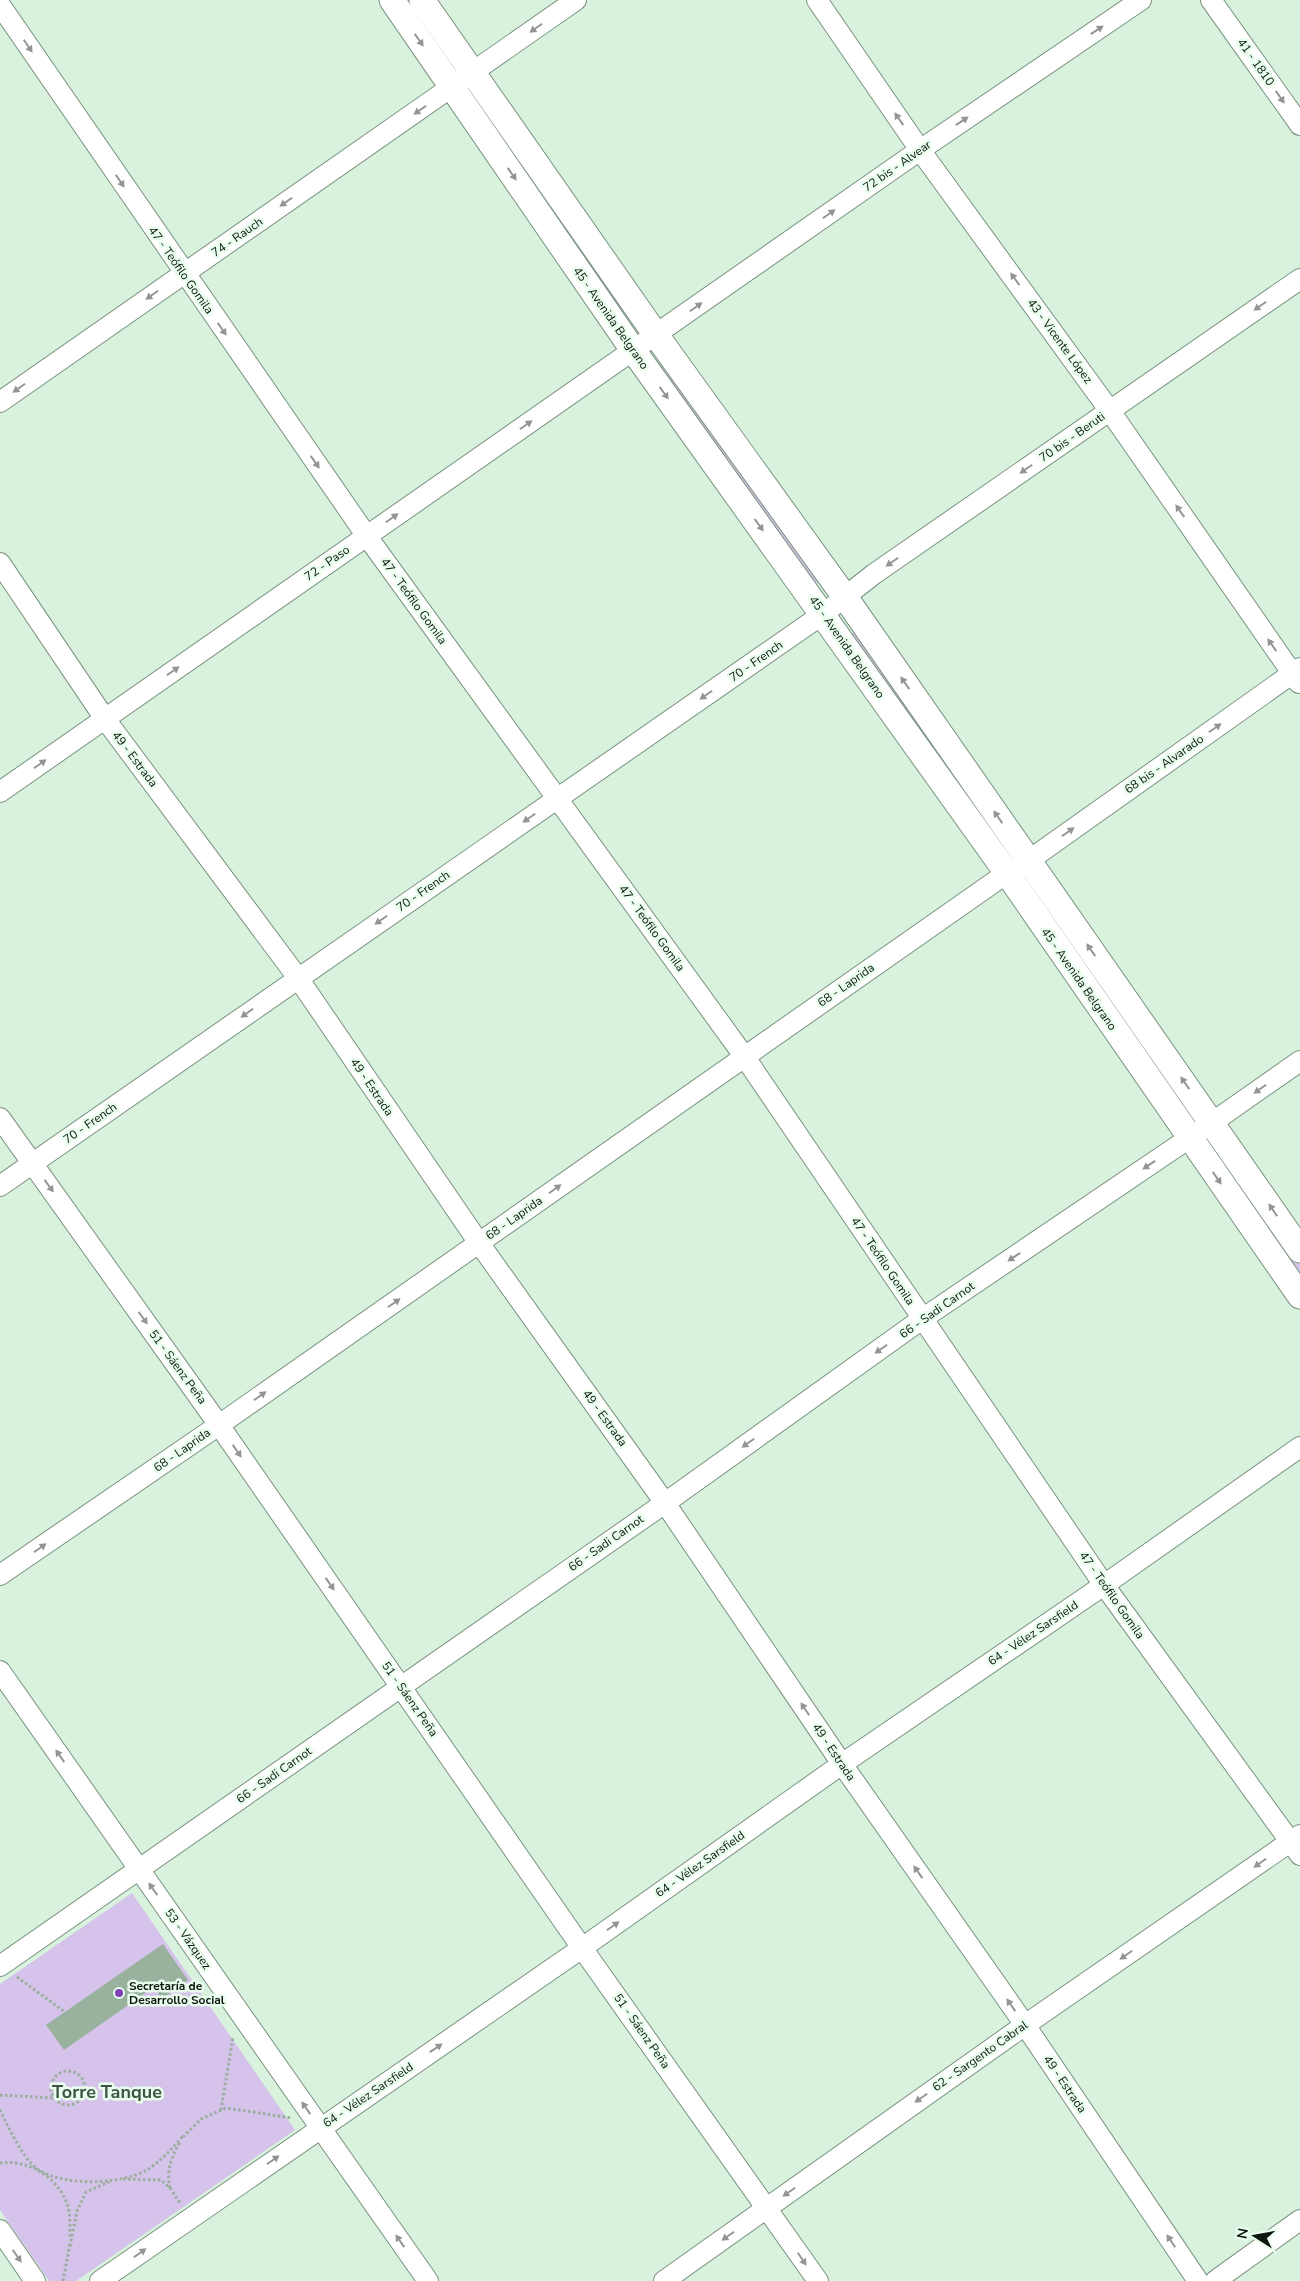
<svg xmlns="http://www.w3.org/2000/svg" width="1300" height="2281" font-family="'Nunito Sans',sans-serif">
  <rect width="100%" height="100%" fill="#d8f2dd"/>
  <g fill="#d6c3eb">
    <polygon points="482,102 632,317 626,321 475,106"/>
    <polygon points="662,362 821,579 815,584 656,367"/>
    <polygon points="855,631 1005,846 999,851 849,636"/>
    <polygon points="1220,1150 1300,1265 1300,1278 1214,1154"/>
    <polygon points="132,1893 295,2130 76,2281 49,2281 0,2210 0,1984"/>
  </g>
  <polygon fill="#99b29e" points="163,1944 188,1980 162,1999 154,1987 64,2050 46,2025"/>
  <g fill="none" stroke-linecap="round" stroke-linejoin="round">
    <defs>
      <g id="minor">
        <polyline points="817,0 920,150 1110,411 1299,683"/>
        <polyline points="1211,0 1300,125"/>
        <polyline points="0,5 366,535 744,1056 1104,1585 1300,1855"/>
        <polyline points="0,402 576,0"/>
        <polyline points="0,563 105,719 298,978 479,1243 665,1503 842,1764 1025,2025 1198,2281"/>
        <polyline points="0,792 920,150 1141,0"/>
        <polyline points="0,1118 219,1425 582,1948 818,2281"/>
        <polyline points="0,1186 823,614 874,574 1300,279"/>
        <polyline points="0,1575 219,1425 1007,873 1028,861 1300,668"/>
        <polyline points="0,1671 428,2281"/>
        <polyline points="0,1966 665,1503 922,1319 1213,1122 1300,1061"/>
        <polyline points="0,2230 35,2281"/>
        <polyline points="100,2281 582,1948 842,1764 1104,1585 1300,1447"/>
        <polyline points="664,2281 1025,2025 1300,1835"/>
        <polyline points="1215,2281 1300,2220"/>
      </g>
      <g id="major">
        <polyline points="392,0 633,350 1007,873 1300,1296"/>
        <polyline points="422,0 656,335 845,597 1300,1250"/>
      </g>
    </defs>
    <use href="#minor" stroke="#7b9380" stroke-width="22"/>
    <use href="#major" stroke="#7b9380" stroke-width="27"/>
    <g stroke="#9aaf9e" stroke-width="3" stroke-dasharray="2.5 2.5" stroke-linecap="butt">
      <polyline points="17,1977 65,2012"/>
      <circle cx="68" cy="2088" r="17"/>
      <polyline points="0,2095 54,2098"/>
      <path d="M0,2110C7,2125 23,2158 36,2168C62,2187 120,2185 147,2170C161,2161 172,2149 183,2136"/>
      <polyline points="221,2110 233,2037"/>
      <polyline points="183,2137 201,2119 226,2108 292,2118"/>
      <path d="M0,2163C26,2159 54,2175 65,2199C71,2210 70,2226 70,2238"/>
      <polyline points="123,2179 161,2180 170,2188 180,2203"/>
      <path d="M170,2188C166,2170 171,2158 180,2142"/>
      <polyline points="70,2246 77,2211 86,2192 109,2182"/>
      <polyline points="63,2281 70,2244"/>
    </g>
    <use href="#minor" stroke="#fff" stroke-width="20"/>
    <use href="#major" stroke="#fff" stroke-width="25"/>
  </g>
  <defs><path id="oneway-solid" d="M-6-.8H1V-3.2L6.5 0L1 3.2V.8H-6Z" transform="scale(1.25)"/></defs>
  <g fill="#929693">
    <use href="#oneway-solid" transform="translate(536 28) rotate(145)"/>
    <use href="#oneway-solid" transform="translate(1097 30) rotate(-34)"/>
    <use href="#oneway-solid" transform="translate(419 40) rotate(55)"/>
    <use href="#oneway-solid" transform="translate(28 46) rotate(56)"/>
    <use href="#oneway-solid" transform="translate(1280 97) rotate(55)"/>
    <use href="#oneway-solid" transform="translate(420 110) rotate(145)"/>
    <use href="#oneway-solid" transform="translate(899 119) rotate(-125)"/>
    <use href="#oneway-solid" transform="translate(962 121) rotate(-34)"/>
    <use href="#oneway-solid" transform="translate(512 174) rotate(55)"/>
    <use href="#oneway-solid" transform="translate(120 181) rotate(56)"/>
    <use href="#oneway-solid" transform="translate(286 202) rotate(145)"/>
    <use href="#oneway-solid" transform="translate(829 214) rotate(-35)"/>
    <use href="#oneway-solid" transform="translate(1015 279) rotate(-126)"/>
    <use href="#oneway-solid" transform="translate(152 295) rotate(145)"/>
    <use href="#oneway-solid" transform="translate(1260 306) rotate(145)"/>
    <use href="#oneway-solid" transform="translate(696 307) rotate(-35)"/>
    <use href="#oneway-solid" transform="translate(222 329) rotate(55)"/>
    <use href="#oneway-solid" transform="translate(19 388) rotate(145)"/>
    <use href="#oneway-solid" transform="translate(664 393) rotate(54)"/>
    <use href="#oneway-solid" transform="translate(526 425) rotate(-35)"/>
    <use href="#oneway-solid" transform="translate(315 462) rotate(55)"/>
    <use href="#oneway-solid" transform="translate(1026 469) rotate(145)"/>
    <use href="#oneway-solid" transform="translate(1180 511) rotate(-125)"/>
    <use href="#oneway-solid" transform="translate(392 518) rotate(-35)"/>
    <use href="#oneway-solid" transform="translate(759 525) rotate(54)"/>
    <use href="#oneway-solid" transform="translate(892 562) rotate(145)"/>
    <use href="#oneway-solid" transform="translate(1272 645) rotate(-125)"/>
    <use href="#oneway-solid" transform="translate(173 671) rotate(-35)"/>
    <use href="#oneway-solid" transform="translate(905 683) rotate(-125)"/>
    <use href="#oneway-solid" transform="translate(706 695) rotate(145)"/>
    <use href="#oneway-solid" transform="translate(1215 728) rotate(-35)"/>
    <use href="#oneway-solid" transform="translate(40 764) rotate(-35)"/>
    <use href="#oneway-solid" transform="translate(998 817) rotate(-125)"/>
    <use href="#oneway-solid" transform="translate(529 818) rotate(145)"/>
    <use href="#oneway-solid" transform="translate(1068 832) rotate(-35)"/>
    <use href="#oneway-solid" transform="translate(381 920) rotate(145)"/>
    <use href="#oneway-solid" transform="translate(1091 950) rotate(-125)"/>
    <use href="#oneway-solid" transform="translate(247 1013) rotate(145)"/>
    <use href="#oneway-solid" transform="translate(1185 1083) rotate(-125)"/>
    <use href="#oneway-solid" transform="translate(1260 1089) rotate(145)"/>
    <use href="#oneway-solid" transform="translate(1149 1165) rotate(146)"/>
    <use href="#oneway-solid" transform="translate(1217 1178) rotate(55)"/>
    <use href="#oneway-solid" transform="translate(49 1186) rotate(54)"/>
    <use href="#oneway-solid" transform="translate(555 1189) rotate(-35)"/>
    <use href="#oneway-solid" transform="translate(1273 1210) rotate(-124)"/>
    <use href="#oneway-solid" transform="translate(1014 1257) rotate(146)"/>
    <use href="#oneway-solid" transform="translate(394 1303) rotate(-35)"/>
    <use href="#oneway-solid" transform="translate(143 1318) rotate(54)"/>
    <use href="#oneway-solid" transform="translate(881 1349) rotate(145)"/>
    <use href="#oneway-solid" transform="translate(260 1396) rotate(-35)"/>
    <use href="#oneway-solid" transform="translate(748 1443) rotate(145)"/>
    <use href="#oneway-solid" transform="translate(237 1451) rotate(55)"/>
    <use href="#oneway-solid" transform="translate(40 1548) rotate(-35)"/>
    <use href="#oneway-solid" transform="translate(330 1584) rotate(55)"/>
    <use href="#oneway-solid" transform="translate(805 1709) rotate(-124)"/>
    <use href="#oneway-solid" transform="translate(60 1756) rotate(-125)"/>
    <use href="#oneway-solid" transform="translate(1260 1863) rotate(145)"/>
    <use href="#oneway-solid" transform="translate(918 1872) rotate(-125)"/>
    <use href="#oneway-solid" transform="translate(153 1889) rotate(-125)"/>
    <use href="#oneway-solid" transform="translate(613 1926) rotate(-35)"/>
    <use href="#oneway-solid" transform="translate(1126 1955) rotate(145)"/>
    <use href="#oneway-solid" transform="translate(1011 2005) rotate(-125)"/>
    <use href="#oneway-solid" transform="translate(436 2048) rotate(-34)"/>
    <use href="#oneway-solid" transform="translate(921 2098) rotate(145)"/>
    <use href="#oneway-solid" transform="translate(306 2108) rotate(-125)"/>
    <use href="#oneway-solid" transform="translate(273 2160) rotate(-35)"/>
    <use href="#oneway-solid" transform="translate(789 2192) rotate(145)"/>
    <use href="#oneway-solid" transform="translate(728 2236) rotate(145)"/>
    <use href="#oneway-solid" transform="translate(400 2241) rotate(-125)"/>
    <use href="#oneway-solid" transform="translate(1171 2241) rotate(-124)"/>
    <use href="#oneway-solid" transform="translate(140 2253) rotate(-35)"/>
    <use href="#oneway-solid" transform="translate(17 2256) rotate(55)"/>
    <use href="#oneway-solid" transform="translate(802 2259) rotate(56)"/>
  </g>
  <circle fill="#7f3fb4" stroke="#e9feed" stroke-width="2" cx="119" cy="1993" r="5"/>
  <g text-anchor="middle" stroke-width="5" stroke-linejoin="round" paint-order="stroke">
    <g font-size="12" fill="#0d160f" stroke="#e9feed">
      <text transform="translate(1256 62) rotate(55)" y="4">41 - 1810</text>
      <text transform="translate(897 166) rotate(-35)" y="4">72 bis - Alvear</text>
      <text transform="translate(237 237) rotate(-35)" y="4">74 - Rauch</text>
      <text transform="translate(181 270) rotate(55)" y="4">47 - Teófilo Gomila</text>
      <text transform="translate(611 318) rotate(55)" y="4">45 - Avenida Belgrano</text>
      <text transform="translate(1060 341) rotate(54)" y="4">43 - Vicente López</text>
      <text transform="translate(1072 437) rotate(-35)" y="4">70 bis - Beruti</text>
      <text transform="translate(327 563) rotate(-35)" y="4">72 - Paso</text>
      <text transform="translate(414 601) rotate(54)" y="4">47 - Teófilo Gomila</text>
      <text transform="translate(847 647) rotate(55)" y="4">45 - Avenida Belgrano</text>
      <text transform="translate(756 661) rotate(-35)" y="4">70 - French</text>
      <text transform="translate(135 759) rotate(53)" y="4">49 - Estrada</text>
      <text transform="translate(1164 764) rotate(-35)" y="4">68 bis - Alvarado</text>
      <text transform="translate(423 891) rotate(-35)" y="4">70 - French</text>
      <text transform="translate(652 928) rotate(54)" y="4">47 - Teófilo Gomila</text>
      <text transform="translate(1079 979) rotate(55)" y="4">45 - Avenida Belgrano</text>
      <text transform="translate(846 985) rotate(-35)" y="4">68 - Laprida</text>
      <text transform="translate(372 1087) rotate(56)" y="4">49 - Estrada</text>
      <text transform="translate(90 1123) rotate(-35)" y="4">70 - French</text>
      <text transform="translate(514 1218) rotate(-35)" y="4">68 - Laprida</text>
      <text transform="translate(883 1261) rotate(56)" y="4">47 - Teófilo Gomila</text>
      <text transform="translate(937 1310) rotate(-35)" y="4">66 - Sadi Carnot</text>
      <text transform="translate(178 1367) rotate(54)" y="4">51 - Sáenz Peña</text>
      <text transform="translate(605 1418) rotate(54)" y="4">49 - Estrada</text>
      <text transform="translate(182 1450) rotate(-35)" y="4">68 - Laprida</text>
      <text transform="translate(606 1543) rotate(-35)" y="4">66 - Sadi Carnot</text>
      <text transform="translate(1112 1595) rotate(55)" y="4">47 - Teófilo Gomila</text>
      <text transform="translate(1033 1633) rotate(-34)" y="4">64 - Vélez Sarsfield</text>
      <text transform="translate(410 1699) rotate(55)" y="4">51 - Sáenz Peña</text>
      <text transform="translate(834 1752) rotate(56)" y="4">49 - Estrada</text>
      <text transform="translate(274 1775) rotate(-35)" y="4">66 - Sadi Carnot</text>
      <text transform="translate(700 1864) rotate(-35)" y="4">64 - Vélez Sarsfield</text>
      <text transform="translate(188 1939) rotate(55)" y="4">53 - Vázquez</text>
      <text transform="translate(642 2031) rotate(55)" y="4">51 - Sáenz Peña</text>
      <text transform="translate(980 2056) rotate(-35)" y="4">62 - Sargento Cabral</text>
      <text transform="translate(1065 2084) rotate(56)" y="4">49 - Estrada</text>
      <text transform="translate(368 2095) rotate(-34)" y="4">64 - Vélez Sarsfield</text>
    </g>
    <g font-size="12" font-weight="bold" fill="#0d160f" stroke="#e9feed" text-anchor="start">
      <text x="129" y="1990">Secretaría de<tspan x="129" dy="14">Desarrollo Social</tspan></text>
    </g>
    <g font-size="18" font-weight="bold" fill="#3e5443" stroke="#e9feed">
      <text x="107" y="2098">Torre Tanque</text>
    </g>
  </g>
  <g transform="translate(1255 2236) rotate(281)" stroke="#e9feed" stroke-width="4" paint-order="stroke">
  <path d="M0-4L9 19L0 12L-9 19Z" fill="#0d160f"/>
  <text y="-8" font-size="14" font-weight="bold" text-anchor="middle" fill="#0d160f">N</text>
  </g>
</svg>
